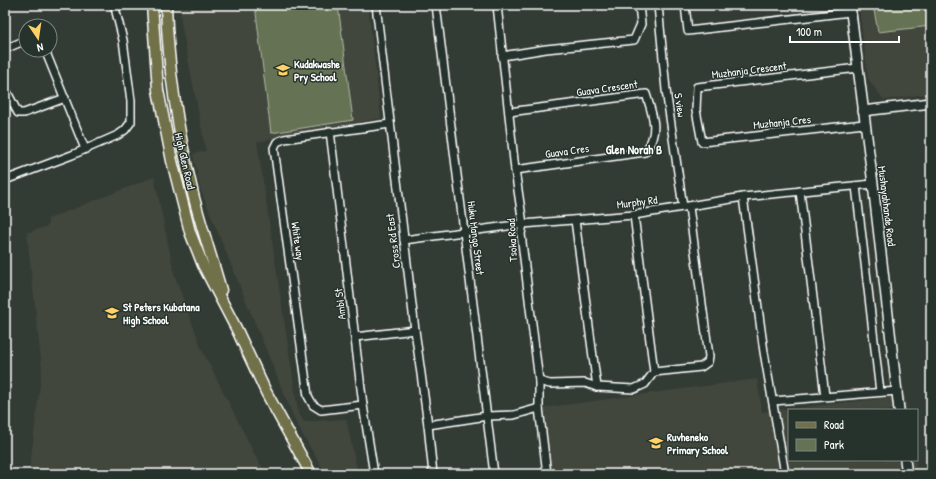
<svg xmlns="http://www.w3.org/2000/svg" width="936" height="479" font-family="'Patrick Hand',sans-serif">
  <rect width="100%" height="100%" fill="#333c34"/>
  <filter id="ink" filterUnits="userSpaceOnUse"><feTurbulence type="fractalNoise" baseFrequency=".025" numOctaves="2"/><feDisplacementMap in="SourceGraphic" scale="8" xChannelSelector="R" yChannelSelector="G"/><feConvolveMatrix kernelMatrix="1 2 1 2 8 2 1 2 1" color-interpolation-filters="sRGB"/></filter>
  <g filter="url(#ink)">
    <g fill="#43473d">
      <polygon points="180,5 368,5 381,118 257,142 298,412 304,422 346,419 358,474 326,474 297,425 201,191 193,154 206,151 181,22"/>
      <polygon points="859,5 931,5 931,93 884,100 868,79"/>
      <polygon points="154,177 175,277 202,350 257,459 267,474 29,474 42,369 27,233 48,226 48,219"/>
      <polygon points="757,379 762,412 905,396 907,410 789,410 789,460 915,460 917,474 550,474 542,408"/>
    </g>
    <g fill="#657253" stroke="#b2b8a9">
      <polygon points="255,5 338,5 353,120 271,133"/>
      <polygon points="873,5 931,5 931,26 878,32"/>
    </g>
    <g fill="none" stroke-linecap="round" stroke-linejoin="round">
      <defs>
        <g id="street">
          <polyline points="376,5 415,330 428,425 433,474"/>
          <polyline points="436,5 494,474"/>
          <polyline points="497,5 515,170 523,224 521,234 539,381 539,408 547,474"/>
          <polyline points="658,5 666,90 683,207"/>
          <polyline points="685,5 688,31 850,12"/>
          <polyline points="5,49 26,40"/>
          <polyline points="45,50 85,149"/>
          <polyline points="502,56 546,49 634,40 641,24 639,5"/>
          <polyline points="858,68 697,87 696,110 702,142 864,124"/>
          <polyline points="5,88 18,113 24,113 65,98"/>
          <path d="M509,112L646,94C653,116 660,132 645,152L515,170"/>
          <polyline points="330,131 363,405 374,474"/>
          <polyline points="5,180 72,155 118,135 125,130 131,122 131,101 123,40 115,8"/>
          <polyline points="856,186 880,392"/>
          <polyline points="800,191 825,396"/>
          <polyline points="743,197 764,352 785,474"/>
          <polyline points="575,220 597,387"/>
          <polyline points="404,240 523,224 634,215 743,197 873,184"/>
          <polyline points="355,337 415,330"/>
          <polyline points="654,372 701,367 708,362 709,356 689,207"/>
          <polyline points="539,381 550,384 585,383 597,387 634,389 645,384 654,372 634,215"/>
          <polyline points="773,401 898,391"/>
          <polyline points="363,405 321,410 313,405 308,396 274,148 277,142 284,139 390,124"/>
          <polyline points="428,425 487,416 514,415 539,408"/>
        </g>
        <g id="secondary">
          <polyline points="850,5 873,184 899,410"/>
          <polyline points="863,111 931,103"/>
          <polyline points="905,460 907,474"/>
        </g>
        <g id="primary">
          <polyline points="152,5 158,90 172,161 190,232 203,265 237,330 266,392 311,474"/>
          <path d="M166,5C168,68 178,132 193,194C201,226 212,258 221,290"/>
        </g>
      </defs>
      <use href="#street" stroke="#fff" stroke-width="10"/>
      <use href="#secondary" stroke="#fff" stroke-width="12"/>
      <use href="#primary" stroke="#fff" stroke-width="13"/>
      <use href="#street" stroke="#26332d" stroke-width="7"/>
      <use href="#secondary" stroke="#26332d" stroke-width="9"/>
      <use href="#primary" stroke="#70704a" stroke-width="10"/>
    </g>
  </g>
  <defs>
    <symbol id="school-bare" viewBox="-9 -9 18 18"><path d="M0-5L7-2L0 1L-7-2ZM-4 1L0 2.5L4 1V4Q0 6-4 4Z" fill="#ffd166" stroke="#26332d" stroke-width="2.5" paint-order="stroke"/></symbol>
  </defs>
  <g fill-rule="evenodd">
    <use href="#school-bare" x="273" y="60" width="20" height="20"/>
    <use href="#school-bare" x="102" y="303" width="20" height="20"/>
    <use href="#school-bare" x="646" y="433" width="20" height="20"/>
  </g>
  <g text-anchor="middle" stroke-width="3" stroke-linejoin="round" paint-order="stroke">
    <g font-size="11" font-weight="bold" fill="#fff" stroke="#26332d" text-anchor="start">
      <text x="294" y="68">Kudakwashe<tspan x="294" dy="13">Pry School</tspan></text>
      <text x="123" y="311">St Peters Kubatana<tspan x="123" dy="13">High School</tspan></text>
      <text x="667" y="441">Ruvheneko<tspan x="667" dy="13">Primary School</tspan></text>
    </g>
    <g font-size="11" fill="#fff" stroke="#26332d">
      <text transform="translate(749 70) rotate(-7)" y="4">Muzhanja Crescent</text>
      <text transform="translate(607 88) rotate(-8)" y="4">Guava Crescent</text>
      <text transform="translate(680 105) rotate(81)" y="4">S view</text>
      <text transform="translate(782 122) rotate(-6)" y="4">Muzhanja Cres</text>
      <text transform="translate(567 151) rotate(-8)" y="4">Guava Cres</text>
      <text transform="translate(185 161) rotate(77)" y="4">High Glen Road</text>
      <text transform="translate(637 202) rotate(-7)" y="4">Murphy Rd</text>
      <text transform="translate(887 206) rotate(83)" y="4">Mushayabhande Road</text>
      <text transform="translate(476 238) rotate(83)" y="4">Huku Mango Street</text>
      <text transform="translate(512 240) rotate(-93)" y="4">Tsoka Road</text>
      <text transform="translate(298 241) rotate(82)" y="4">White way</text>
      <text transform="translate(393 241) rotate(-97)" y="4">Cross Rd East</text>
      <text transform="translate(340 304) rotate(-97)" y="4">Ambi St</text>
    </g>
    <g font-size="12" font-weight="bold" fill="#fff" stroke="#26332d">
      <text x="634" y="154">Glen Norah B</text>
    </g>
  </g>
  <rect width="936" height="479" fill="none" stroke="#26332d" stroke-width="20"/>
  <rect x="10" y="10" width="916" height="459" fill="none" stroke="#fff" stroke-width="1.5" filter="url(#ink)"/>
  <rect x="788" y="409" width="130" height="52" fill="#26332d" stroke="#7d8581"/>
  <rect x="796" y="422" width="20" height="6" fill="#70704a" stroke="#7d8581"/>
  <text x="824" y="429" font-size="12" fill="#ffffff">Road</text>
  <rect x="796" y="439" width="20" height="12" fill="#657253" stroke="#7d8581"/>
  <text x="824" y="449" font-size="12" fill="#ffffff">Park</text>
  <g transform="translate(38 38) rotate(167)"><circle r="19" fill="#26332d" stroke="#7d8581"/>
  <path d="M0-3L7 15L0 10L-7 15Z" fill="#ffd166"/>
  <text y="-6" font-size="11" font-weight="bold" text-anchor="middle" fill="#ffffff">N</text>
  </g>
  <path d="M790 36v6h109v-6" fill="none" stroke="#ffffff" stroke-width="2"/>
  <text x="796" y="36" font-size="12" fill="#ffffff" stroke="#26332d" stroke-width="3" paint-order="stroke">100 m</text>
</svg>
